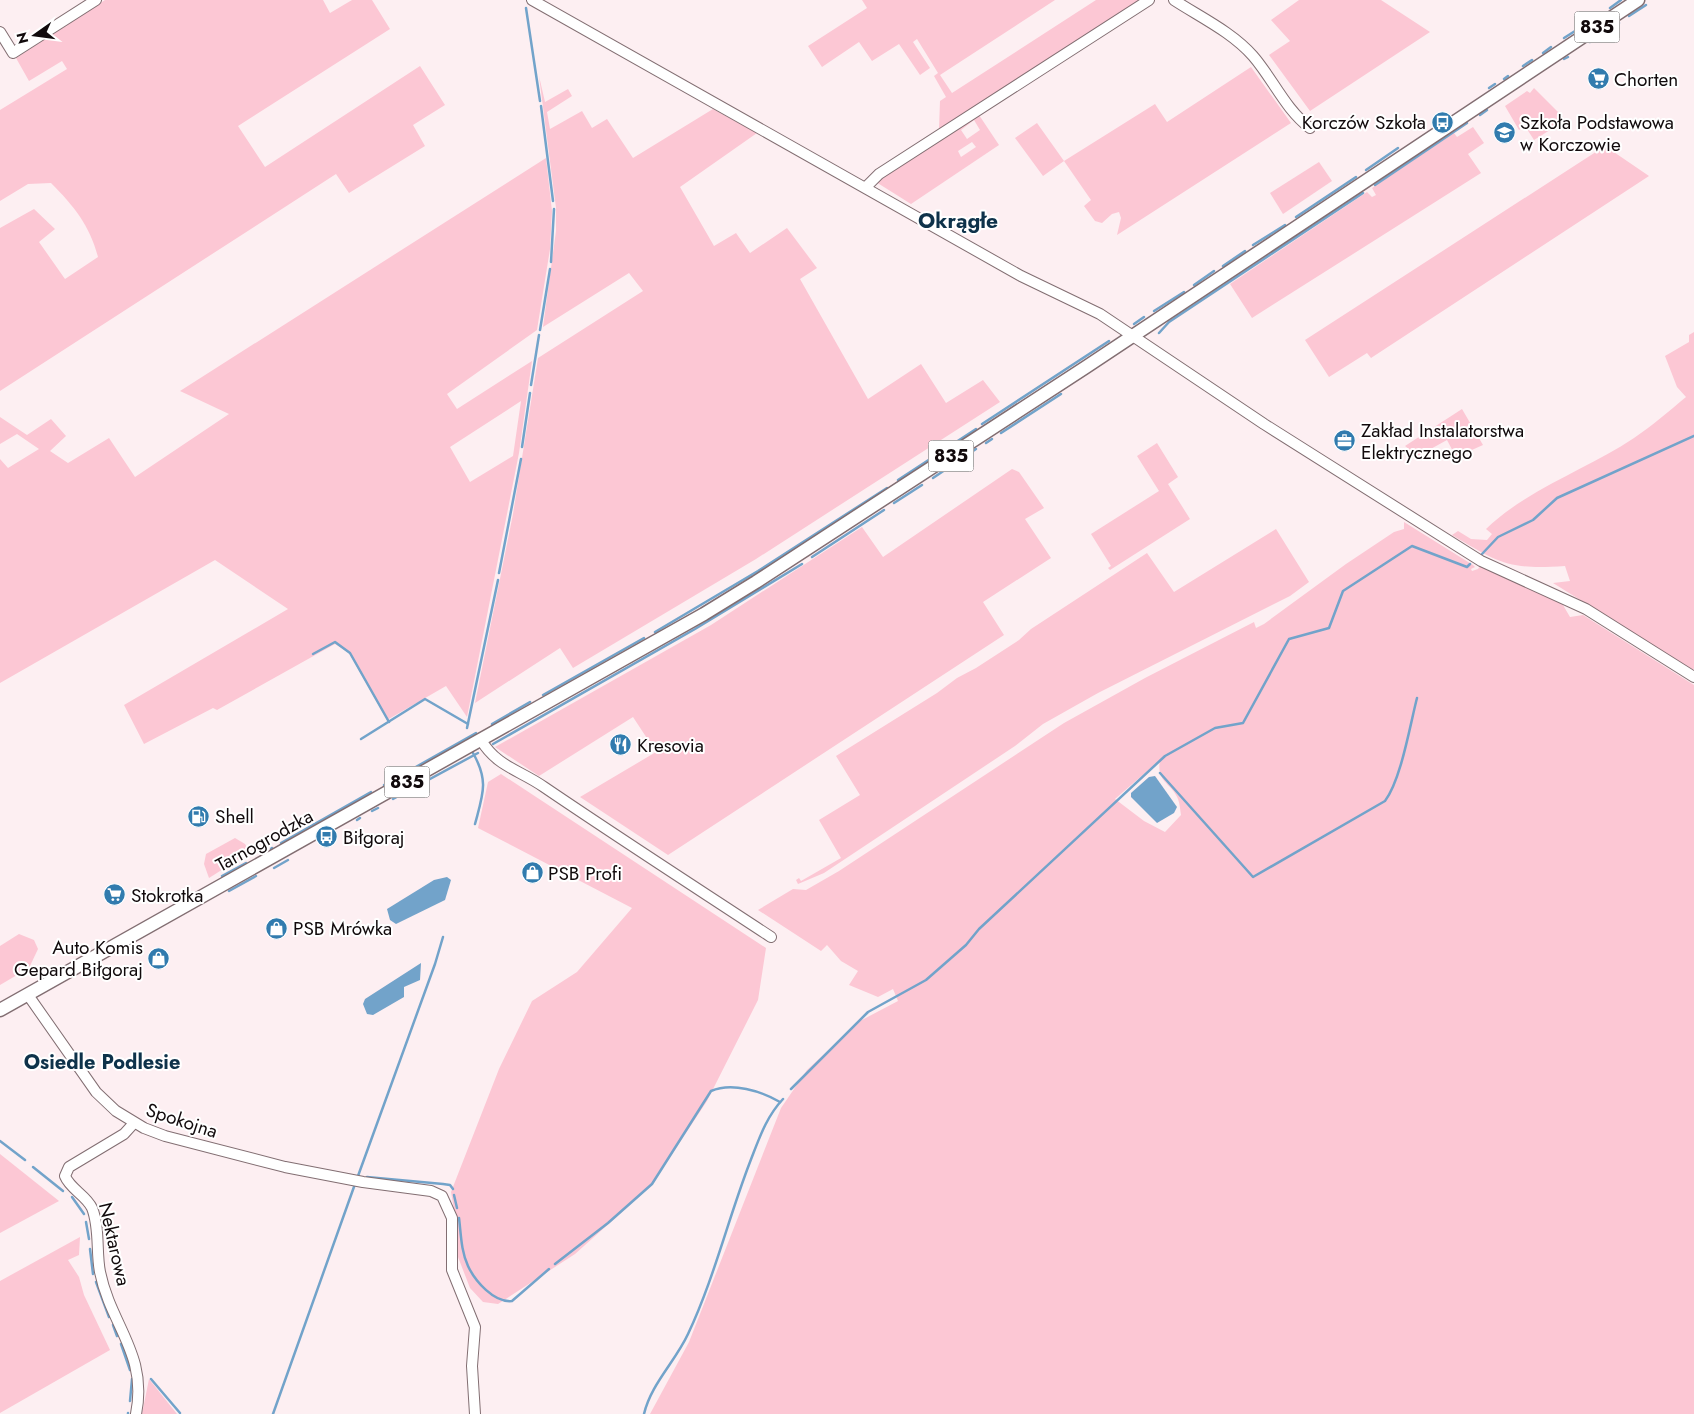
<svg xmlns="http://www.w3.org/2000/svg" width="1694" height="1414" font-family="Jost,sans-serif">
  <rect width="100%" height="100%" fill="#fdeff2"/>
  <g fill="#fcc7d4" fill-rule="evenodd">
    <path d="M105,0H323L330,13L352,0H372L390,29L238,126L265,167L420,66L445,105L413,125L425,146L349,193L336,174L0,391V228L34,209L55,229L39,242L65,279L98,257C90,226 74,206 51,183L28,184L0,201V110L67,69L62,61L29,81L16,58Z"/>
    <polygon points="862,0 1055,0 940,75 952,93 1096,0 1141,0 939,129 940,101 946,97 934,76 938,73 917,39 913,42 930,68 920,75 899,44 872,61 859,42 822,67 808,46 867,8"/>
    <polygon points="1299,0 1381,0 1430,32 1310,111 1269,55 1290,41 1271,20"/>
    <polygon points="1251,67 1291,123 1117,235 1121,218 1119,212 1112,214 1102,223 1095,221 1084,206 1091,200 1064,161 1043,176 1015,138 1037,123 1064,161 1155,104 1167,122"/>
    <polygon points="539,76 545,102 568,89 572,96 547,112 550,129 582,111 592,128 607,119 633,158 713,109 757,133 680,187 714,246 736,233 750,253 787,228 817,268 800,279 868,399 921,364 946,403 983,380 1000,402 756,559 573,668 560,648 475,703 513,514 538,358 643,291 629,273 543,327 556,231 556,208"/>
    <polygon points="1534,88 1566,120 1534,140 1525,126 1519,130 1505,106 1527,91 1530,93"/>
    <path d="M979,115L999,145L911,204L876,182ZM974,120L980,130L967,139L961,130ZM972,142L976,147L961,157L958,151Z"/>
    <polygon points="1473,127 1484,143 1468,154 1481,173 1252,318 1230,284 1367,192 1372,197 1376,195 1372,188 1454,133 1457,137"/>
    <polygon points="1605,146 1649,176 1371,358 1367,353 1329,377 1305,340"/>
    <path d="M546,158L552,211L550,249L537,330L447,394L457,409L532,361L519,453L467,717L446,686L387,720L349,653L335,644L217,710L213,708L144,744L124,705L288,609L215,560L0,683V459L8,468L39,449L17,434L0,444V417L27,435L51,419L66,436L50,451L68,463L109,438L135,477L229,414L180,391ZM521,401L513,456L470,482L450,447Z"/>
    <polygon points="1319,162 1332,181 1283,214 1270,193"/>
    <path d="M1694,332V668L1693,670L1553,583L1570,581L1565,566C1508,570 1499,563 1452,535L1458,531L1471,539L1487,540L1492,534L1486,529C1529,488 1586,470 1634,438C1652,426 1669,411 1686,397L1677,387L1665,356L1689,342V335Z"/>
    <polygon points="1462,409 1483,445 1456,457 1447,440 1418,456 1405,446"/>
    <polygon points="1157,443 1178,477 1168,484 1190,519 1110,570 1108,568 1111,566 1091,534 1159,491 1137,456"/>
    <polygon points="1012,469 1019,472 1044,508 1025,519 1051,558 983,602 1004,635 668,855 580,797 656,752 633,717 539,776 495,747 711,625 862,527 883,557"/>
    <path d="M1404,522L1473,565L1475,567L1471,569L1472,571L1478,569L1481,565L1552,597L1563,605L1570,617L1583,615L1694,685V1414H650L689,1342L781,1108L807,1070L860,1021L898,1001L893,989L878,997L849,985L858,971L841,961L827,945L821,951L758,910L793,889L806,890L839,871L1064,723L1145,678L1254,622L1256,628L1264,624L1346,564L1394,532L1404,529ZM1160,760C1156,783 1171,782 1178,799C1180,804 1180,810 1181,815L1165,832L1144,821L1115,799Z"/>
    <polygon points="1276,529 1309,582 1290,596 1098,693 1043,724 1015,746 824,873 798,884 796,880 799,878 801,881 841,858 819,820 860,795 836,756 937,693 957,678 976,668 1019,640 1031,629 1147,553 1174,592"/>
    <polygon points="501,774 766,948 758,1000 707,1101 651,1186 575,1254 498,1304 483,1302 470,1288 458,1257 458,1233 451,1192 499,1069 532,1001 577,972 632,908 478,828 488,782"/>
    <polygon points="235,838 245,844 250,852 209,878 204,864 206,854"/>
    <polygon points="19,934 34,940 38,949 29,968 0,985 0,946"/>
    <polygon points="0,1154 59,1201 0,1233"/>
    <polygon points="80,1237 79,1255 68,1260 79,1277 84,1295 110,1350 0,1413 0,1281"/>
    <polygon points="149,1379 177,1414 142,1414"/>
  </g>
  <g fill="#72a3ca">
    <polygon points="1155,776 1177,807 1174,813 1157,823 1131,797 1131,793 1149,777"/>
    <polygon points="447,877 451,880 445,900 396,924 390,920 387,909 434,880"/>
    <polygon points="421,963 420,980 404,987 404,997 373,1015 367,1014 363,1004 365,999"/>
  </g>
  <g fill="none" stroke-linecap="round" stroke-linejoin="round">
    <g stroke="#72a3ca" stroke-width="2.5">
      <polyline points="526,8 540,101"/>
      <polyline points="1610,8 1621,0"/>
      <polyline points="1629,16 1646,5"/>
      <polyline points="1583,26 1600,15"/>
      <polyline points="1606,31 1619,23"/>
      <polyline points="1564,38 1575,31"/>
      <polyline points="1590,42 1596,38"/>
      <polyline points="1543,53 1551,47"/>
      <polyline points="1564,59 1568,57"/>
      <polyline points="1523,66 1532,60"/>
      <polyline points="1504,79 1508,76"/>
      <polyline points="1489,88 1495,84"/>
      <polyline points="541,106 553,201"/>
      <polyline points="1480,115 1487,110"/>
      <polyline points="1366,170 1398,148"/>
      <polyline points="1375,185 1467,123"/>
      <polyline points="1296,217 1356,177"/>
      <polyline points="1253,245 1285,225"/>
      <polyline points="551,262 554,209"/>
      <polyline points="1223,266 1245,251"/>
      <polyline points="1194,285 1214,271"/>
      <polyline points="1154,311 1184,292"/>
      <polyline points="1134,324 1144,317"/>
      <polyline points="540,330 550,269"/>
      <polyline points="1159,333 1169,322 1363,193"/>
      <polyline points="531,385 539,335"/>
      <polyline points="982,424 1109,341"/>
      <polyline points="1001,433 1061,394"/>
      <polyline points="986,443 992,439"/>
      <polyline points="522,447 530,393"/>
      <polyline points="933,478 976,449"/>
      <polyline points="898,480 976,429"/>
      <polyline points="894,503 922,485"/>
      <polyline points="1482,554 1498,537 1533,520 1557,498 1694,436"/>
      <polyline points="812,557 884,510"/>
      <polyline points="499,573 521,459"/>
      <polyline points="655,632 758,571 887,488"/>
      <polyline points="313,654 335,642 350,653 389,722"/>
      <polyline points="543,695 644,638"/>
      <polyline points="492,724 530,702"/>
      <polyline points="467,728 498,580"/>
      <polyline points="361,739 425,699 468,724"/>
      <polyline points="493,744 695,629 802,564"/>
      <path d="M473,753C489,781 483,794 475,824"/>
      <path d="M1160,773L1253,877L1385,801C1401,780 1410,725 1417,698"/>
      <polyline points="384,785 476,733"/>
      <polyline points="393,799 478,753"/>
      <polyline points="372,811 378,808"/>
      <polyline points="357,820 360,818"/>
      <polyline points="281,843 371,792"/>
      <polyline points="271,849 272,848"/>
      <polyline points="274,868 288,860"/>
      <polyline points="222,876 246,863"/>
      <polyline points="229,891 256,876"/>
      <polyline points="791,1089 868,1012 926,980 966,945 979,929 1165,756 1215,728 1243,723 1289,639 1329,628 1343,591 1412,546 1467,567 1470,564"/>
      <polyline points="0,1141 25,1160"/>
      <polyline points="33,1167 63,1191"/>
      <polyline points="358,1176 435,964 443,937"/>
      <polyline points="367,1177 443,1184 450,1185 453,1189"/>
      <polyline points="454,1195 457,1208"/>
      <polyline points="72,1197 84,1214"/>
      <path d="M459,1218C461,1234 461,1251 468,1266C475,1281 494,1303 512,1301L549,1269"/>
      <polyline points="86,1222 89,1239"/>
      <polyline points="90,1249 93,1274"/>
      <path d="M555,1264L608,1223L652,1184L711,1091C732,1082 761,1091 780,1102"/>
      <polyline points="96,1282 109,1317"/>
      <polyline points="113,1325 117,1336"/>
      <polyline points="121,1344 130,1370"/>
      <polyline points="151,1379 180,1413"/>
      <polyline points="130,1401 132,1379"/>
      <polyline points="128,1414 128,1413"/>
      <polyline points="273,1414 355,1184"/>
      <path d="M644,1414C651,1384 675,1362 688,1334C714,1279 728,1219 750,1162C759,1139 766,1117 783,1099"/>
    </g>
    <defs>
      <g id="minor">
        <polyline points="532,0 1021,276 1100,314 1264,424 1481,561 1586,609 1694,677"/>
        <path d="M1174,0C1200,17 1232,32 1253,56C1273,79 1285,109 1310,128"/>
        <polyline points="0,32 13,53 96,0"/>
        <polyline points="866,187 879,174 1149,0"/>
        <path d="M481,740C497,767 520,770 544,787C619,838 695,887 771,937"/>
        <polyline points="28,995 96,1092 116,1111 144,1128 165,1136 285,1167 363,1182 431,1191 442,1196 452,1218 452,1270 475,1327 472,1366 475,1414"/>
        <path d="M134,1123L124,1134L69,1167L65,1176C70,1189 86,1195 92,1208C100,1228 96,1252 100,1272C111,1326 148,1354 136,1414"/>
      </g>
      <polyline id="major" points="0,1010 704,614 756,582 1086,367 1638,0"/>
    </defs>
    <use href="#minor" stroke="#826e72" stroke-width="12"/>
    <use href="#major" stroke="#826e72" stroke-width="15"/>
    <use href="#minor" stroke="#fff" stroke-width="10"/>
    <use href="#major" stroke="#fff" stroke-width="12"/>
  </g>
  <defs>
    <symbol id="supermarket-disc" viewBox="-11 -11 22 22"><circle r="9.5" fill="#317bae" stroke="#fff"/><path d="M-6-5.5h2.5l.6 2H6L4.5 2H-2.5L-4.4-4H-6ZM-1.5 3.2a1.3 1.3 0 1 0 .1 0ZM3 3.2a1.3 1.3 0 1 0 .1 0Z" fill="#fff"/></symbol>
    <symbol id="bus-disc" viewBox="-11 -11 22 22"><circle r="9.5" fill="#317bae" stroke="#fff"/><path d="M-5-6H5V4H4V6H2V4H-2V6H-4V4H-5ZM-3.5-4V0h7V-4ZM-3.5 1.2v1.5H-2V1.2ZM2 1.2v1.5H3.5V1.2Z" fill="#fff"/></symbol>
    <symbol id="school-disc" viewBox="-11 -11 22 22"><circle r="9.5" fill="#317bae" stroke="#fff"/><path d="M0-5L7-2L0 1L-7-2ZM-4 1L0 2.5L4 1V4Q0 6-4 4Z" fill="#fff"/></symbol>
    <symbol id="office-disc" viewBox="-11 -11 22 22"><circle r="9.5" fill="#317bae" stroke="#fff"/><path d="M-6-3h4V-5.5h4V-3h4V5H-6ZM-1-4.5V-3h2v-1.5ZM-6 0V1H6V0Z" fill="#fff"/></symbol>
    <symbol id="restaurant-disc" viewBox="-11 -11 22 22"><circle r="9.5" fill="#317bae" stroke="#fff"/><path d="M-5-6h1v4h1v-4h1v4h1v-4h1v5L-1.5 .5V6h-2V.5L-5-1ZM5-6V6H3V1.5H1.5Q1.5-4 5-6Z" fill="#fff"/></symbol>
    <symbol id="fuel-disc" viewBox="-11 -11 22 22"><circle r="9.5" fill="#317bae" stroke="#fff"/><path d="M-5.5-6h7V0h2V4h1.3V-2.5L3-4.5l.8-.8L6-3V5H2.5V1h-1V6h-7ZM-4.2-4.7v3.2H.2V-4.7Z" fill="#fff"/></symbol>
    <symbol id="shop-disc" viewBox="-11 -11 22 22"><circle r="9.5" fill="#317bae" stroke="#fff"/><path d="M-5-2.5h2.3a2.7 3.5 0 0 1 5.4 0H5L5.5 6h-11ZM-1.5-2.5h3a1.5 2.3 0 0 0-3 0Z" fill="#fff"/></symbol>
  </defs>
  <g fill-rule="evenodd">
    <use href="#supermarket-disc" x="1586" y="66" width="25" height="25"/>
    <use href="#bus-disc" x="1430" y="110" width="25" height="25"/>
    <use href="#school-disc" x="1492" y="120" width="25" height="25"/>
    <use href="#office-disc" x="1332" y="428" width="25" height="25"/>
    <use href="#restaurant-disc" x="608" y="732" width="25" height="25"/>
    <use href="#fuel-disc" x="186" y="804" width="25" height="25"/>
    <use href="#bus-disc" x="314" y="824" width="25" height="25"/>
    <use href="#shop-disc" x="520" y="860" width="25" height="25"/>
    <use href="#supermarket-disc" x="102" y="882" width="25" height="25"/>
    <use href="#shop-disc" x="264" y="916" width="25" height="25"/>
    <use href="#shop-disc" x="146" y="946" width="25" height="25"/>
  </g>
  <g text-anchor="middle" stroke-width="4" stroke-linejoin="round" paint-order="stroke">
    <g fill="#fff" stroke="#585455" stroke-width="1">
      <rect x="1574.5" y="11.5" width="45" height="31" rx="4"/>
      <rect x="928.5" y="440.5" width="45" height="31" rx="4"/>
      <rect x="384.5" y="766.5" width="45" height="31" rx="4"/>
    </g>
    <g font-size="18" font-weight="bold" fill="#110a0c">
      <text x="1597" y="33">835</text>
      <text x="951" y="462">835</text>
      <text x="407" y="788">835</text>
    </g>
    <g font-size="19" fill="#110a0c" stroke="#fff" text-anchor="start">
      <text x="1614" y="86">Chorten</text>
      <text x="1426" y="129" text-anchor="end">Korczów Szkoła</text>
      <text x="1520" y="129">Szkoła Podstawowa<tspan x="1520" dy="22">w Korczowie</tspan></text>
      <text x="1361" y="437">Zakład Instalatorstwa<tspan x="1361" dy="22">Elektrycznego</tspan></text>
      <text x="637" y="752">Kresovia</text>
      <text x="215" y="823">Shell</text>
      <text x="343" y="844">Biłgoraj</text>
      <text x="548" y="880">PSB Profi</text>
      <text x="131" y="902">Stokrotka</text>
      <text x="293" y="935">PSB Mrówka</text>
      <text x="143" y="954" text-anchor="end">Auto Komis<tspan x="143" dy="22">Gepard Biłgoraj</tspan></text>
    </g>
    <g font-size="19" fill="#110a0c" stroke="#fff">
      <text transform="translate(264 840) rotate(-29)" y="7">Tarnogrodzka</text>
      <text transform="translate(182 1120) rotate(18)" y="7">Spokojna</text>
      <text transform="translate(115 1244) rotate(77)" y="7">Nektarowa</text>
    </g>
    <g font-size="20" font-weight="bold" fill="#0e324a" stroke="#fff">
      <text x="102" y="1069">Osiedle Podlesie</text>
    </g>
    <g font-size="21" font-weight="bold" fill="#0e324a" stroke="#fff">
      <text x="958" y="228">Okrągłe</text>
    </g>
  </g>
  <g transform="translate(35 35) rotate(256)" stroke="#ffffff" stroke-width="4" paint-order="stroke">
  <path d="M0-4L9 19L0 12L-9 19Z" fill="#110a0c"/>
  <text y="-8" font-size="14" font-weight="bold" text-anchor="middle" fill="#110a0c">N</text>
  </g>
</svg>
